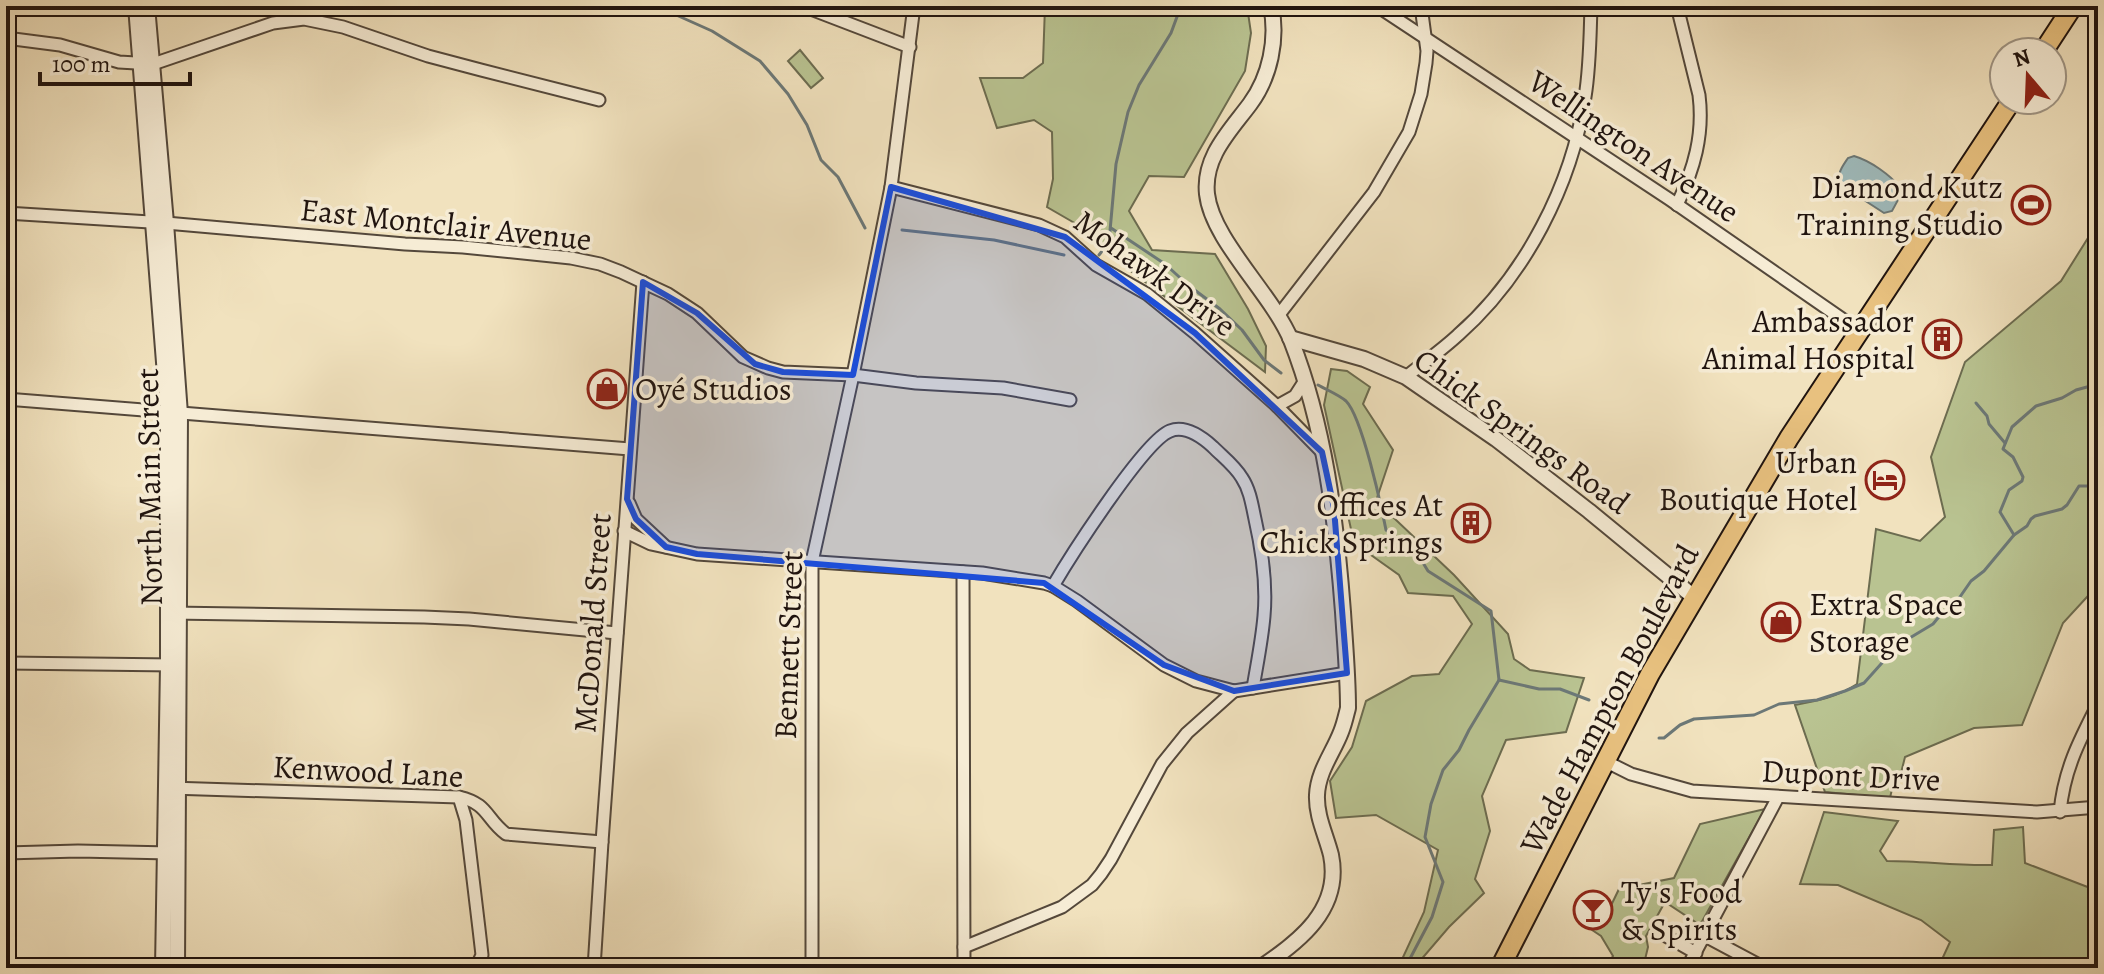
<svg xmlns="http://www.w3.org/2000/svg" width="2104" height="974" font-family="Alegreya,serif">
  <rect width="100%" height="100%" fill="#f1e2be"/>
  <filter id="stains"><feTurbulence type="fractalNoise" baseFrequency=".0025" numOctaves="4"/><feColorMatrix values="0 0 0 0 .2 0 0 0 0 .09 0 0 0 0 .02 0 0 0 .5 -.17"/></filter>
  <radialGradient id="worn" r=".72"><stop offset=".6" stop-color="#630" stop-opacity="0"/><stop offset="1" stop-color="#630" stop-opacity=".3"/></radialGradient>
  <g fill="#b9c391" stroke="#6c6c50" stroke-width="2">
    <polygon points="1045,6 1247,6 1251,33 1245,71 1184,177 1149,176 1129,211 1152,250 1215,254 1248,309 1266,346 1265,372 1124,266 1078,225 1047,207 1053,179 1052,132 1034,120 997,128 980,78 1023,78 1043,63"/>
    <polygon points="800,50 823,78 811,88 788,61"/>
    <path d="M2098,222V585L2063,623L2022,725L1974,728L1905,757L1897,789H1892L1890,798L1825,792L1795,705C1818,701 1837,697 1857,684L1876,529L1920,541L1945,517L1931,457L1965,362L2061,281Z"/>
    <polygon points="1331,369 1347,371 1370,387 1363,404 1393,450 1376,501 1454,575 1508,634 1514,659 1530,670 1584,678 1566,732 1506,740 1482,796 1490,831 1475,879 1484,893 1449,927 1419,962 1421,968 1398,968 1424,912 1438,850 1376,815 1336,818 1330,781 1352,747 1366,701 1412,676 1439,674 1472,624 1453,596 1408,593 1399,575 1354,543 1324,405"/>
    <polygon points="1765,809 1700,925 1665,902 1646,936 1648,947 1643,968 1605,968 1613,956 1601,936 1592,930 1604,920 1619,889 1674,878 1700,824"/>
    <path d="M1824,812L1898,821L1880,851L1887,861C1922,861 1957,866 1992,865L1994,830L2023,827L2025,863L2098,891V968H1938L1950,942L1921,920L1838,885L1800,884Z"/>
  </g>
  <path fill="#9fbbbc" stroke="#6c7877" stroke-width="2" d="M1854,156C1871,161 1890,175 1901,188L1898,200L1892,211L1884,213L1841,185C1836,174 1842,167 1848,158Z"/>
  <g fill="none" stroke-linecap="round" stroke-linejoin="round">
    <g stroke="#6c7877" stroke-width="3">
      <polyline points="645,6 674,14 712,31 760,61 788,94 807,125 821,160 838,177 865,228"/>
      <polyline points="1111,228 1165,264 1188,285 1220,309 1242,330 1264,360 1281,373"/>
      <polyline points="902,230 994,240 1064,255"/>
      <polyline points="1099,255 1109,242 1116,164 1128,112 1139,85 1171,33 1181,6"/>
      <path d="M1318,385C1327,390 1339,395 1346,401C1362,417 1381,505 1386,530L1417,553L1428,571L1491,611L1499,680L1469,730L1459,750L1443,770L1431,804L1425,837L1443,882L1432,917L1405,968"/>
      <polyline points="1976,403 1987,416 1989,424 2005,443"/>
      <polyline points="2014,535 2000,512 2009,490 2022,481 2023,477 2013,457 2003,449 2012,427 2036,406 2062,398 2076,390 2098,384"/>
      <polyline points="1499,680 1539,689 1560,689 1589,700"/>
      <polyline points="1659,738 1664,738 1680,725 1694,719 1754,715 1779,704 1817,700 1845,691 1864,683 1898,645 1933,624 1942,613 1955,604 1971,581 1984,571 2014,535 2027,526 2031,519 2035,516 2062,509 2067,505 2079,486 2098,486"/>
    </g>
    <defs>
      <g id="minor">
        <polyline points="803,6 910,47"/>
        <polyline points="1377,6 1669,199 1861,332"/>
        <path d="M1677,6L1699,95C1704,135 1694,169 1677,205"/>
        <polyline points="6,38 60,45 119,62 153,64 273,23 304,19 343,27 428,56 481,70 599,100"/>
        <polyline points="891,187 1039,225 1065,237 1096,265 1147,294 1195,333 1277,406 1322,452"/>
        <polyline points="6,213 166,223 405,244 463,247 571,258 600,264 621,272 668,294 697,313 743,357 768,368 783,372 853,375 916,383 1003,388 1070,400"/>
        <polyline points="1278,316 1374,192 1409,132 1421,94 1426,63 1427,51 1421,6"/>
        <path d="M1406,377C1423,363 1442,350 1458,335C1525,276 1572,185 1585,97C1590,67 1590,36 1591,6"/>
        <polyline points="6,399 630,449"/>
        <polyline points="1277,406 1295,396 1304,382"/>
        <polyline points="629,503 636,519 666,547"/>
        <polyline points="624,531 651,544 697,554 982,573 1044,583 1053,586 1077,601 1164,665 1196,681 1234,691 1347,673"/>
        <polyline points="963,572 964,968"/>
        <path d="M1053,586C1070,557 1144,441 1170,431C1185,425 1202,437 1213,447C1223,457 1235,466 1242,478C1250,490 1252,505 1255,519C1262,550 1267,583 1264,616C1262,640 1257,664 1253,688"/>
        <polyline points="171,613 424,617 469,619 617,633"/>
        <polyline points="6,663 174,665"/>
        <polyline points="1605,761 1631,774 1692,791 2037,812 2098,807"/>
        <path d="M170,788L459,797C489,804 485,818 506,834L602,842"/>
        <polyline points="459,797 466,820 479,929 482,955 476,968"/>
        <path d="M2060,812C2064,770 2079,741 2098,704"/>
        <polyline points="6,853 78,851 170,853"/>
        <polyline points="1657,931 1696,953"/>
        <polyline points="1705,936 1765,968"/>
        <polyline points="964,947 1062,907 1092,885 1101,874 1111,859 1162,764 1187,733 1234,691"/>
        <polyline points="172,965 272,968"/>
        <polyline points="594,968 602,842 643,282"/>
        <polyline points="812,968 812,562 853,375 891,187 914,6"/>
        <polyline points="1687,968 1778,797"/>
      </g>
      <g id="tertiary">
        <polyline points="136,6 168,413 168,665 163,968"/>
        <polyline points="147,6 166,223 180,414 177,968"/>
        <polyline points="1290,338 1364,359 1406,377 1496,439 1589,511 1695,598"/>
        <path d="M1260,968C1299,942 1342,909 1331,855C1326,835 1316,816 1317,795C1318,771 1333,753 1341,732C1344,725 1346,716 1348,708C1348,676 1345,644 1343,612C1336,519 1325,427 1291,340C1272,294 1212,240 1207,194C1203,157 1230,131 1250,104C1270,77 1278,39 1271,6"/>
      </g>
      <g id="primary">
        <polyline points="2043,52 2073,6"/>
        <polyline points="1500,968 1650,674 1789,438 2012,100"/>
      </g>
    </defs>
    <use href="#minor" stroke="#54483b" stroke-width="15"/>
    <use href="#tertiary" stroke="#54483b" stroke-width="18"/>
    <use href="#primary" stroke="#20140f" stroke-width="22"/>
    <use href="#minor" stroke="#f6ecd5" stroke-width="11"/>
    <use href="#tertiary" stroke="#f6ecd5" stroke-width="14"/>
    <use href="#primary" stroke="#e8c17f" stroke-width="18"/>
  </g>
  <path fill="#1d4ed8" fill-opacity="0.2" stroke="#1d4ed8" stroke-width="6" stroke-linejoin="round" d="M891,187L1065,237L1195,333L1322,452L1334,508L1347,673L1234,691L1164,665L1044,583L697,554L666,547L636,519L627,499L643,282L697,313L755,364L783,372L853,375Z"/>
  <defs>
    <symbol id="stadium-ring" viewBox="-11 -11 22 22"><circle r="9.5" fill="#f6ecd5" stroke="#8f2418" stroke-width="1.5"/><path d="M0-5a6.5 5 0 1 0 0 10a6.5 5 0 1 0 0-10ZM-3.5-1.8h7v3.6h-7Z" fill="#8f2418"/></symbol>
    <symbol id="building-ring" viewBox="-11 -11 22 22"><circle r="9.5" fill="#f6ecd5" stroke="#8f2418" stroke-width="1.5"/><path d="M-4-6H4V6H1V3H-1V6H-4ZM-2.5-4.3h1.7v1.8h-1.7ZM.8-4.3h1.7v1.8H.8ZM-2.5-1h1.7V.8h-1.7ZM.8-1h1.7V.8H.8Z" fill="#8f2418"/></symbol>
    <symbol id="shop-ring" viewBox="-11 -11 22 22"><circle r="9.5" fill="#f6ecd5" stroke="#8f2418" stroke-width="1.5"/><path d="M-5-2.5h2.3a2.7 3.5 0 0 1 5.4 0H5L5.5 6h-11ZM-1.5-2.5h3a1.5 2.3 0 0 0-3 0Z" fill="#8f2418"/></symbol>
    <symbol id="hotel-ring" viewBox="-11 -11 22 22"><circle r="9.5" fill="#f6ecd5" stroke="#8f2418" stroke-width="1.5"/><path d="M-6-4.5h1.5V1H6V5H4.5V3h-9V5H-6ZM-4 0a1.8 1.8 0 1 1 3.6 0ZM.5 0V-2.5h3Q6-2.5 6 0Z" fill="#8f2418"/></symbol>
    <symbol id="bar-ring" viewBox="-11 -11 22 22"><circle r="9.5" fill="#f6ecd5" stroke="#8f2418" stroke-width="1.5"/><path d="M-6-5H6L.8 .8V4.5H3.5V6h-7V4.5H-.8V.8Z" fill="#8f2418"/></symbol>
  </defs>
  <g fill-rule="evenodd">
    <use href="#stadium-ring" x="2009" y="183" width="44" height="44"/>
    <use href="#building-ring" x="1920" y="317" width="44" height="44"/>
    <use href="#shop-ring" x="585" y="367" width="44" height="44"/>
    <use href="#hotel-ring" x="1863" y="458" width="44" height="44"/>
    <use href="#building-ring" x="1449" y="501" width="44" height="44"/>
    <use href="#shop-ring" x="1759" y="600" width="44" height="44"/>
    <use href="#bar-ring" x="1571" y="888" width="44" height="44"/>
  </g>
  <g text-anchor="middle" stroke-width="7" stroke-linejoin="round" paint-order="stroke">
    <g font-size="32" fill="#20140f" stroke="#f6ecd5">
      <text transform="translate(1634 146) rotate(34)" y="11">Wellington Avenue</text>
      <text transform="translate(446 224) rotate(6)" y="11">East Montclair Avenue</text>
      <text transform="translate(1155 273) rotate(36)" y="11">Mohawk Drive</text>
      <text transform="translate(1522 431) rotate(36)" y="11">Chick Springs Road</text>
      <text transform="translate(149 487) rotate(-91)" y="11">North Main Street</text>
      <text transform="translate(592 623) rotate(-86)" y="11">McDonald Street</text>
      <text transform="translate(788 645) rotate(-88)" y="11">Bennett Street</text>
      <text transform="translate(1609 699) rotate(-62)" y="11">Wade Hampton Boulevard</text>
      <text transform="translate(368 771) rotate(3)" y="11">Kenwood Lane</text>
      <text transform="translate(1851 775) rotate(3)" y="11">Dupont Drive</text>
    </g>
    <g font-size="32" fill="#20140f" stroke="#f6ecd5" text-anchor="end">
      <text x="2003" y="198">Diamond Kutz<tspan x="2003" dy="37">Training Studio</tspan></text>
      <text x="1914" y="332">Ambassador<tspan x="1914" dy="37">Animal Hospital</tspan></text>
      <text x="635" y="400" text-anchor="start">Oyé Studios</text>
      <text x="1857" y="473">Urban<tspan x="1857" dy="37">Boutique Hotel</tspan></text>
      <text x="1443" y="516">Offices At<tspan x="1443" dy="37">Chick Springs</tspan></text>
      <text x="1809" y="615" text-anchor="start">Extra Space<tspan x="1809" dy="37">Storage</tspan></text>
      <text x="1621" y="903" text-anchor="start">Ty's Food<tspan x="1621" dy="37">&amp; Spirits</tspan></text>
    </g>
  </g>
  <rect width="2104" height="974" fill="none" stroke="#f1e2be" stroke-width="32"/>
  <rect x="8" y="8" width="2088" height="958" fill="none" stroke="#20140f" stroke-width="4"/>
  <rect x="16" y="16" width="2072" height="942" fill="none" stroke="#20140f" stroke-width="2"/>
  <g transform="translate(2028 76) rotate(341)"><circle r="38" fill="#f6ecd5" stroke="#a09686" stroke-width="2"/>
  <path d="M0-6L14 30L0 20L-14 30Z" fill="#8f2418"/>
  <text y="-12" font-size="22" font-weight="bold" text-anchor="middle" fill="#20140f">N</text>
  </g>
  <path d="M40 72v12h150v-12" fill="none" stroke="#20140f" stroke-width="4"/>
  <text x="52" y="72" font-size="24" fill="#20140f" stroke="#f6ecd5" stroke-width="6" paint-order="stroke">100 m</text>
  <rect width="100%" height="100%" filter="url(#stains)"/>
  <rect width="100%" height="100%" fill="url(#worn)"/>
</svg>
